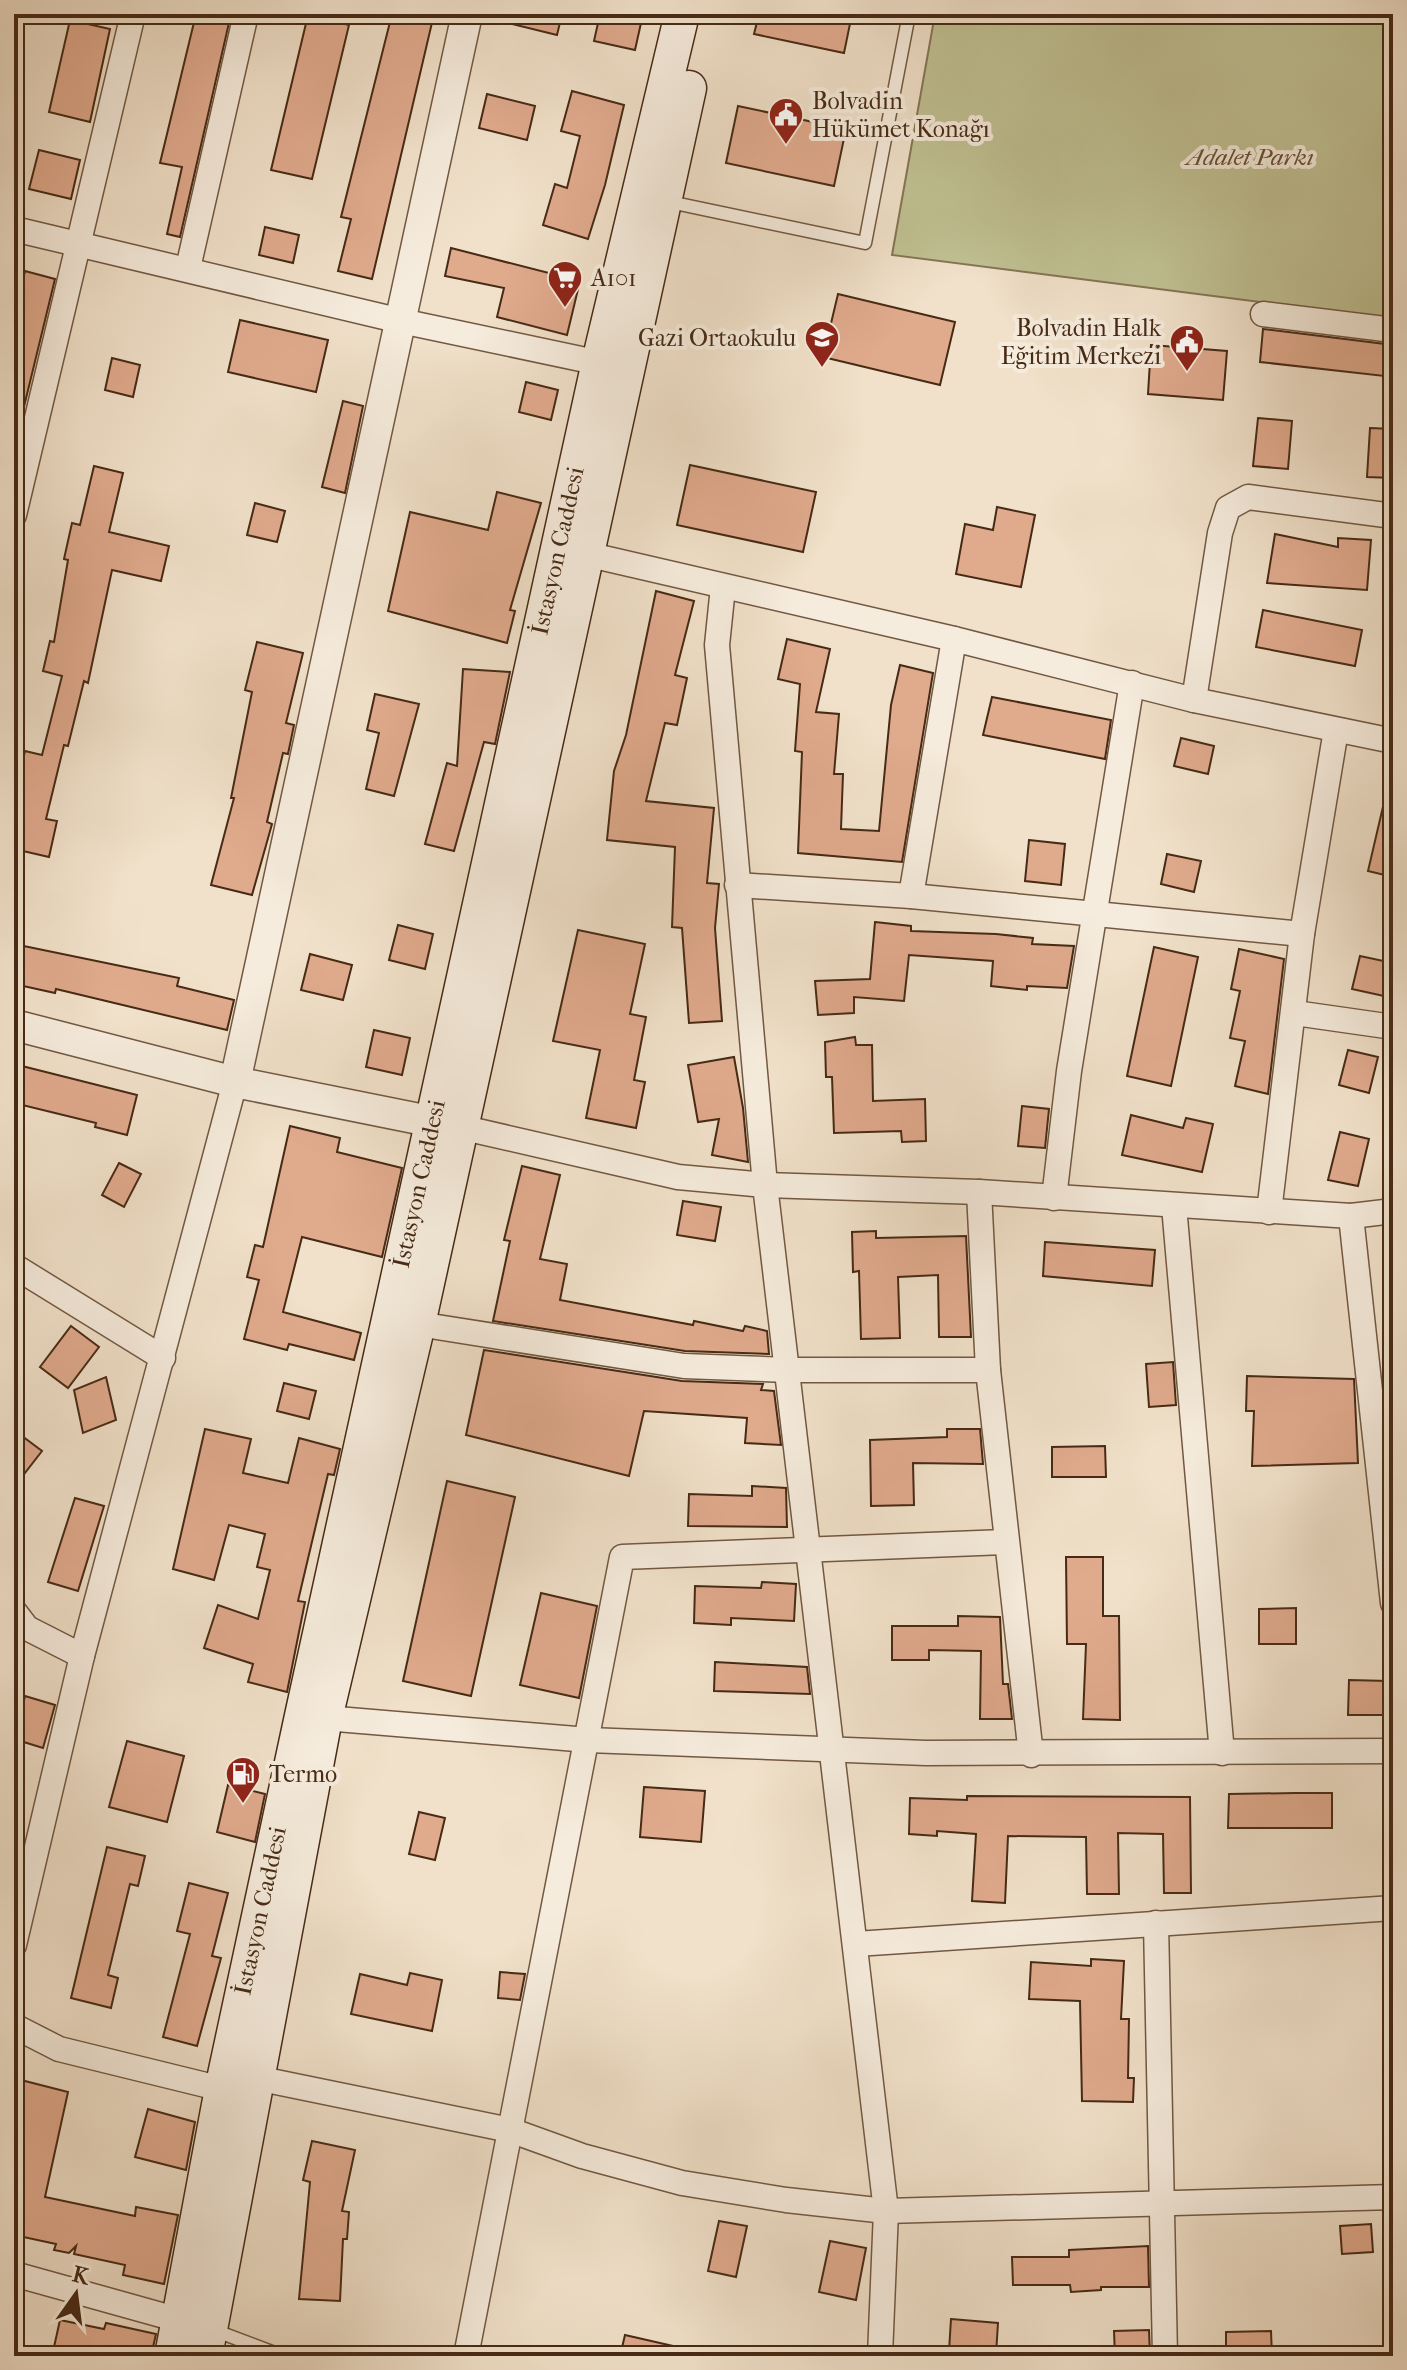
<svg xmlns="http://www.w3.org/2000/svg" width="1407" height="2370" font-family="'IM FELL French Canon',serif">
  <rect width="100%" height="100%" fill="#f1e1ca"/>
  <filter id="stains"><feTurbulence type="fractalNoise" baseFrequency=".0025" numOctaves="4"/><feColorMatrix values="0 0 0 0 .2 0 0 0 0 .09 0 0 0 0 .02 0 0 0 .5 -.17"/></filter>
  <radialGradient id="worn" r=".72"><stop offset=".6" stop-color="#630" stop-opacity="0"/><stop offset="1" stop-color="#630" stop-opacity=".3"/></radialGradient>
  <polygon fill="#c0c193" stroke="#847654" stroke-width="2" points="935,14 1393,14 1393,319 892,255"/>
  <g fill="#e0aa8d" stroke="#472a15" stroke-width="2">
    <polygon points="196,14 231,14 180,237 167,234 182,167 160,163"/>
    <polygon points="392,14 434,14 372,279 338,271 351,219 341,217"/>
    <polygon points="501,14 562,14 557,35 500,21"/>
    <polygon points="600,14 643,14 635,50 594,41"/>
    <polygon points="759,14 852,14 844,53 754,34"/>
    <polygon points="308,15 349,25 312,179 271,170"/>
    <polygon points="70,20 110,29 90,122 49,112"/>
    <polygon points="572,91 624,105 605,185 588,239 543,225 555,184 567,188 580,136 561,131"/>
    <polygon points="487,94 535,106 527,140 479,128"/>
    <polygon points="738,106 846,129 834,186 726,163"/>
    <polygon points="39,150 80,160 71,199 29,189"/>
    <polygon points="265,227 299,235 293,263 259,255"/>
    <polygon points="451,248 580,281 567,335 497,317 504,288 445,276"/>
    <polygon points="25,271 55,279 21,419 14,418 14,315"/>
    <polygon points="838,294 955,322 940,385 823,357"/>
    <polygon points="240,320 328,340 316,392 228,372"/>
    <polygon points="1263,329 1393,345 1393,377 1260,362"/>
    <polygon points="1151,345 1227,351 1223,400 1148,394"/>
    <polygon points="112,358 140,365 133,397 105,390"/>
    <polygon points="526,382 558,390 551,420 519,412"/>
    <polygon points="343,401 363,406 345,493 322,487"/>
    <polygon points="1258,418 1292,421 1288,469 1253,466"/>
    <polygon points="1370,428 1393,429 1393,478 1367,477"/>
    <polygon points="690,465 816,492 803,552 677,525"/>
    <polygon points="94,466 123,473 109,532 169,546 161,581 112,570 88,683 84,681 68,746 64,745 46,819 57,821 49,857 14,849 14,798 25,751 42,755 62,676 43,671 50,641 54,642 68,560 64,559 72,523 80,525"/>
    <polygon points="497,492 541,503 510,610 515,611 507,643 388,611 410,512 488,530"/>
    <polygon points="255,503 285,511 277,542 247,535"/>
    <polygon points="997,507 1035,515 1021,587 956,574 965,524 993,530"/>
    <polygon points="1275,534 1338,547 1338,538 1371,540 1367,590 1267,583"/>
    <polygon points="656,591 694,601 675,675 687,678 677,725 665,723 646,801 714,808 707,883 719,884 715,928 722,1021 689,1023 682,928 672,927 675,847 607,840 614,771 626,735"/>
    <polygon points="1263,610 1362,630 1355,666 1256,647"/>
    <polygon points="787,639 830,649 816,712 839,714 834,774 843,774 841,829 879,831 891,705 900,665 933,673 902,862 798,853 802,752 795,751 800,684 778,679"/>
    <polygon points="257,642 303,653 286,723 294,725 288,754 283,753 267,822 272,824 252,895 211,885 234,798 231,798 252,692 245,690"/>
    <polygon points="463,669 510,672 495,744 484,742 454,851 425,844 447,763 457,766"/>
    <polygon points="375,694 419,704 394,796 366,789 379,733 367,730"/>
    <polygon points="992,697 1111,720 1105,759 983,735"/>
    <polygon points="1181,738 1214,746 1208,774 1174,766"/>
    <polygon points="1385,798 1393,799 1393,877 1368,871"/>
    <polygon points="1029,840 1065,844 1061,885 1025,881"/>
    <polygon points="1167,854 1201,861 1194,892 1161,884"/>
    <polygon points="875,922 911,926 911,931 996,934 1033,938 1032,944 1074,946 1067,988 1027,986 1027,990 991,986 993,961 909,955 904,1001 854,997 854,1013 818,1015 815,981 870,979"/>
    <polygon points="398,925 433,934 425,969 389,960"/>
    <polygon points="578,930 645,944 630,1014 646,1017 634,1080 645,1082 636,1128 586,1118 600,1050 553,1041"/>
    <polygon points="14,944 179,978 177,986 234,1000 227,1030 56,989 55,993 14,984"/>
    <polygon points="1154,947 1198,957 1171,1086 1127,1076"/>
    <polygon points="1239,949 1284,959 1268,1094 1235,1086 1245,1041 1230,1038 1240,991 1231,989"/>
    <polygon points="310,954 352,965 343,1000 301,990"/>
    <polygon points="1360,956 1393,963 1393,998 1352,989"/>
    <polygon points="374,1030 410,1038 402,1075 366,1067"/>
    <polygon points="855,1037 856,1045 872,1045 873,1101 925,1099 926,1141 902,1142 901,1131 834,1133 832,1077 826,1077 825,1042"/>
    <polygon points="1348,1050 1378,1057 1369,1093 1339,1085"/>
    <polygon points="734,1057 743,1108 748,1162 712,1155 719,1119 698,1122 688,1065"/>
    <polygon points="14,1064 137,1095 127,1135 95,1127 96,1123 14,1103"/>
    <polygon points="1022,1106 1049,1109 1045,1148 1018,1146"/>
    <polygon points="1131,1115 1183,1128 1186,1118 1213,1124 1202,1172 1122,1155"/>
    <polygon points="290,1126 340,1138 337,1152 402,1168 382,1257 302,1237 283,1312 361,1333 354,1360 289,1344 287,1350 244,1339 259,1280 247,1277 255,1245 263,1247"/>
    <polygon points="1340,1132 1369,1139 1358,1186 1328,1180"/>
    <polygon points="119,1163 141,1174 124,1207 102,1195"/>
    <polygon points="522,1166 560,1175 540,1259 567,1264 560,1300 693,1325 694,1321 743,1331 745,1326 767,1331 769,1354 685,1351 493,1321 510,1241 504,1240"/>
    <polygon points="683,1201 721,1207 715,1241 677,1235"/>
    <polygon points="876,1231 876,1238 966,1236 971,1337 939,1337 938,1275 898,1277 900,1338 861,1339 859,1271 853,1272 852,1232"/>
    <polygon points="1045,1242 1155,1250 1152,1286 1043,1276"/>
    <polygon points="71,1326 99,1347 68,1388 40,1367"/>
    <polygon points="484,1350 682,1381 763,1384 761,1390 774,1391 781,1445 745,1443 747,1418 644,1411 629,1476 466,1435"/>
    <polygon points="1173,1362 1176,1405 1149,1407 1146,1364"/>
    <polygon points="1247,1376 1354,1379 1358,1463 1252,1466 1254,1411 1246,1411"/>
    <polygon points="106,1377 116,1420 83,1433 74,1390"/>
    <polygon points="284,1383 316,1391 309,1419 277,1411"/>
    <polygon points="205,1429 251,1439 243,1473 288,1483 299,1438 340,1449 334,1475 328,1474 298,1601 305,1602 287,1692 248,1682 253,1664 204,1648 218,1605 258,1619 270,1570 257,1567 265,1534 229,1525 214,1580 173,1569"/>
    <polygon points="947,1429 980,1429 983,1464 913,1463 914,1505 871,1506 870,1440 947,1437"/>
    <polygon points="14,1430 42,1451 14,1487"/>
    <polygon points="1105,1446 1106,1477 1052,1477 1052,1447"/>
    <polygon points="447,1481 515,1497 471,1696 403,1681"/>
    <polygon points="752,1486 786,1488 787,1527 688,1526 689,1494 752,1496"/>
    <polygon points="75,1498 104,1506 78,1591 48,1582"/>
    <polygon points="1066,1557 1103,1557 1103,1616 1119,1616 1120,1720 1083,1719 1086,1644 1067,1644"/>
    <polygon points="762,1582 796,1584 794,1621 731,1618 731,1625 694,1623 695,1586 761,1588"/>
    <polygon points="541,1593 597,1606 579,1698 520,1685"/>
    <polygon points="1296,1608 1296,1644 1259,1644 1259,1609"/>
    <polygon points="958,1616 1000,1617 1003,1684 1008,1684 1012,1719 980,1719 981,1651 929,1650 929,1660 892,1660 892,1626 958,1626"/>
    <polygon points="715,1662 807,1667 810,1694 714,1691"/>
    <polygon points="1349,1680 1388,1681 1387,1715 1348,1715"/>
    <polygon points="25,1696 55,1705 43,1748 14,1739"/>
    <polygon points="127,1741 184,1756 167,1822 109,1807"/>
    <polygon points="228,1785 265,1794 255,1842 217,1832"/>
    <polygon points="644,1787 705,1791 701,1842 640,1837"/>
    <polygon points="1295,1793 1332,1793 1332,1828 1228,1828 1229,1794"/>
    <polygon points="967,1796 1190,1797 1191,1893 1164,1893 1163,1834 1118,1833 1119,1894 1087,1894 1086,1837 1008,1836 1005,1903 972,1901 976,1834 937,1831 937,1836 909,1834 910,1798 967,1800"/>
    <polygon points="419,1812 445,1818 435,1860 409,1854"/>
    <polygon points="107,1847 145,1856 138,1886 130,1884 108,1975 118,1978 111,2008 71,1998"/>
    <polygon points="189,1883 228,1893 212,1956 221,1958 197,2046 163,2037 190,1934 177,1931"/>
    <polygon points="1091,1959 1124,1961 1121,2019 1129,2019 1128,2078 1134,2078 1133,2102 1082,2101 1080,2001 1029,1999 1031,1962 1091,1966"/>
    <polygon points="500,1972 525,1974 520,2000 498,1998"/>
    <polygon points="410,1973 442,1980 432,2031 351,2014 360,1974 407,1985"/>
    <polygon points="21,2080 68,2092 45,2197 135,2216 136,2207 178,2215 164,2284 123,2275 125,2265 74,2254 76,2246 69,2253 54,2250 56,2244 14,2235 14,2192 23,2150 14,2148 14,2108"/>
    <polygon points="148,2109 195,2122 186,2170 135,2157"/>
    <polygon points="312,2141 355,2150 342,2211 349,2212 347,2239 343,2239 340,2301 299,2299 310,2182 303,2180"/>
    <polygon points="719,2221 747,2226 736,2277 708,2271"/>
    <polygon points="1371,2224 1373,2252 1342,2254 1340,2226"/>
    <polygon points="830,2241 866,2248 856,2300 819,2292"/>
    <polygon points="1148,2246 1149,2287 1101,2287 1101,2290 1071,2292 1070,2285 1013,2285 1012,2257 1069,2257 1069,2250"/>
    <polygon points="951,2319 998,2323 996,2354 949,2351"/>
    <polygon points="60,2320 104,2329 106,2323 156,2334 151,2356 52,2356"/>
    <polygon points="1149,2330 1150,2356 1115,2356 1114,2331"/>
    <polygon points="1271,2331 1272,2356 1226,2356 1226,2332"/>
    <polygon points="625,2335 682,2348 681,2356 620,2356"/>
  </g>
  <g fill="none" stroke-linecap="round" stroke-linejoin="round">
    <defs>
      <g id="service">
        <polyline points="665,201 865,243 909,14"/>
        <polyline points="211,2329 272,2352 271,2356"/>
      </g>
      <g id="minor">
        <polyline points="14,229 401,321 614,366"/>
        <polyline points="188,268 246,14"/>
        <polyline points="1263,314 1393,330"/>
        <polyline points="14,515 133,14"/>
        <polyline points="586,554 954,639 1194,700 1393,741"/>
        <polyline points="723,587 717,645 765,1185 886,2211 880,2356"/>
        <polyline points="1194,700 1220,533 1228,508 1248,497 1393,516"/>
        <polyline points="737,885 911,896 1302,934"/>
        <polyline points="911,896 954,639"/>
        <polyline points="1295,1013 1393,1027"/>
        <polyline points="460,1127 678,1177 765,1185 979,1192 1351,1216 1393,1211"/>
        <polyline points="979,1192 988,1370 1031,1755"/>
        <polyline points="1054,1198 1069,1071 1132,683"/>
        <polyline points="1174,1206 1222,1753"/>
        <polyline points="1269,1212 1302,934 1336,730"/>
        <polyline points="1351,1216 1393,1603"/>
        <polyline points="14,1266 163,1358"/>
        <polyline points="418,1324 684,1366 789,1370 988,1370"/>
        <polyline points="14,1611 27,1628 82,1656"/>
        <polyline points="325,1718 588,1740 926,1753 1393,1751"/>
        <polyline points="1156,1923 1165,2356"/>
        <polyline points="856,1944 1393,1908"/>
        <polyline points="14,1945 82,1656 235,1082"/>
        <polyline points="14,2026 59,2049 222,2089"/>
        <polyline points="256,2078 510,2130 582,2156 682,2183 786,2200 886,2211 1393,2197"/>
        <polyline points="14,2274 179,2320"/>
        <polyline points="466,2356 622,1557 1005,1542"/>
      </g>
      <g id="tertiary">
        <polyline points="14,1025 235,1082 454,1126"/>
        <polyline points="235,1082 467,14"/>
      </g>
      <g id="secondary">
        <path id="s1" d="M172,2356L222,2089L302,1716L599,362L682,14"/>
        <polyline points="205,2356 325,1718 418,1324 689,88"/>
      </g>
    </defs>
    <use href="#service" stroke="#725842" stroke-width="15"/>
    <use href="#minor" stroke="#725842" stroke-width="27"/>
    <use href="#tertiary" stroke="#725842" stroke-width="33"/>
    <use href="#secondary" stroke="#472a15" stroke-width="37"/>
    <use href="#service" stroke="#f6ecdd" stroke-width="12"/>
    <use href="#minor" stroke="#f6ecdd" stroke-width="24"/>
    <use href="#tertiary" stroke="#f6ecdd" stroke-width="30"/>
    <use href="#secondary" stroke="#f6ecdd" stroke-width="34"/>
  </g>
  <defs>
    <symbol id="civic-pin" viewBox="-11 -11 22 30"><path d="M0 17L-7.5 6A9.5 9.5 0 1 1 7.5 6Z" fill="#8f2418" stroke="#f6ecdd"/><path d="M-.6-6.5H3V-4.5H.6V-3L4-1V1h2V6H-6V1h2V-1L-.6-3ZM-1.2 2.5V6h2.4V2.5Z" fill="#fff"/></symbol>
    <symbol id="supermarket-pin" viewBox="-11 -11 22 30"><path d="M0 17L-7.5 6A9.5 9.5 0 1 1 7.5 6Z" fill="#8f2418" stroke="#f6ecdd"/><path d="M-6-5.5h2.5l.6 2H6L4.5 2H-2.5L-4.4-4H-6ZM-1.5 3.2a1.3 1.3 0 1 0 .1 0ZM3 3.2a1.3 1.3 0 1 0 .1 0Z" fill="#fff"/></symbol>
    <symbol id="school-pin" viewBox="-11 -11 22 30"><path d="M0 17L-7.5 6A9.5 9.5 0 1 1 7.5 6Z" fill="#8f2418" stroke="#f6ecdd"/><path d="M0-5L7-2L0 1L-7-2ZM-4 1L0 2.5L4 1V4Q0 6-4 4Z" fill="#fff"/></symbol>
    <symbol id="fuel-pin" viewBox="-11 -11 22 30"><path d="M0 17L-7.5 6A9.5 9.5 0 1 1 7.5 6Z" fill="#8f2418" stroke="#f6ecdd"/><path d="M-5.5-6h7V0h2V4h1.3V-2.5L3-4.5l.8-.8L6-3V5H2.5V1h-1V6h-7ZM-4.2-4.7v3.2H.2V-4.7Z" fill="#fff"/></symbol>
  </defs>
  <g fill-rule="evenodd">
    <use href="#civic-pin" x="766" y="95" width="40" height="54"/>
    <use href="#supermarket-pin" x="545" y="258" width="40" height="54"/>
    <use href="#school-pin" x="802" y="318" width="40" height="54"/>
    <use href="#civic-pin" x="1167" y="322" width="40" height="54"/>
    <use href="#fuel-pin" x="223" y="1754" width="40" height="54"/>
  </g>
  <g text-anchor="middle" stroke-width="8" stroke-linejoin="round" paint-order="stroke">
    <g font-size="24" fill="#472a15" stroke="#f6ecdd" text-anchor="start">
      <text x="812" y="109">Bolvadin<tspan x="812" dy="28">Hükümet Konağı</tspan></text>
      <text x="591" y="286">A101</text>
      <text x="1161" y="336" text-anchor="end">Bolvadin Halk<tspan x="1161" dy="28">Eğitim Merkezi</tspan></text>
      <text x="796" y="346" text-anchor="end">Gazi Ortaokulu</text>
      <text x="269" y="1782">Termo</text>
    </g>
    <g font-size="24" font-style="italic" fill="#655034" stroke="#f6ecdd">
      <text x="1250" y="165">Adalet Parkı</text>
    </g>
    <g font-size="24" fill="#472a15" stroke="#f6ecdd">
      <text dy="8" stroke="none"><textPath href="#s1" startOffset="1846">İstasyon Caddesi</textPath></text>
      <text dy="8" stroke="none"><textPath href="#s1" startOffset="1198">İstasyon Caddesi</textPath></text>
      <text dy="8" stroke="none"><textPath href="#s1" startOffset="454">İstasyon Caddesi</textPath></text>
    </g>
  </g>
  <rect width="1407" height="2370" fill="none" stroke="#f1e1ca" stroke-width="48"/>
  <rect x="16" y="16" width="1375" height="2338" fill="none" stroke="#472a15" stroke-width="4"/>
  <rect x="24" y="24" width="1359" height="2322" fill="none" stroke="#472a15" stroke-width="2"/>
  <g transform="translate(76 2294) rotate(14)" stroke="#f6ecdd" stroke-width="6" paint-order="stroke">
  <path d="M0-6L14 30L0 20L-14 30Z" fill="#472a15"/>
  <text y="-12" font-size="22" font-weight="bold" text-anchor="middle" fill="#472a15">K</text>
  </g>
  <rect width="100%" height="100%" filter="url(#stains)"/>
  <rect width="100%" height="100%" fill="url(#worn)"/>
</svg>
